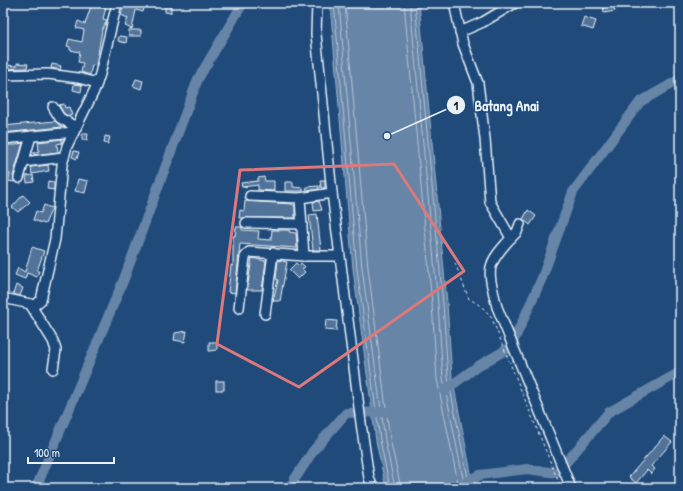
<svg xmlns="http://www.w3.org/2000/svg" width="683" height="491" font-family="'Patrick Hand',sans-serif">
  <rect width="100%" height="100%" fill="#1f4a7a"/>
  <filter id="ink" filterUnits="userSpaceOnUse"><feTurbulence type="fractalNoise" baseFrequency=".025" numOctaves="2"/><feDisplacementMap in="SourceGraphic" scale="8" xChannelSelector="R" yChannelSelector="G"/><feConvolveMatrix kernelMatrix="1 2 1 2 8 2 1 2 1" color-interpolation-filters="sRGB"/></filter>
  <g filter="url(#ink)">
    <polygon fill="#6685a7" stroke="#9ab0c7" points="330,3 419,3 447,303 452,377 474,488 386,488 376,441 353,269"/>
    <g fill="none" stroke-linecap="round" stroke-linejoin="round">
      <g stroke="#b4c6d8" stroke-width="1">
        <polyline points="334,3 357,269 380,440 390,488"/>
        <polyline points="339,3 362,268 385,440 395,488"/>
        <polyline points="345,3 368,268 390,439 401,488"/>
        <polyline points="404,3 432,304 437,379 459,488"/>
        <polyline points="410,3 438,304 443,378 465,488"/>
        <polyline points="415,3 443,304 448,378 470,488"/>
      </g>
      <g stroke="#6685a7" stroke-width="10">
        <polyline points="444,391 478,366 511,347 542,278 573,192 640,102 680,79"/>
        <polyline points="36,488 124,279 198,79 243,3"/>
        <polyline points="289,488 313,451 346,413 386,412"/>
        <polyline points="456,488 480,475 527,469 557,473 609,412 680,372"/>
      </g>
    </g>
    <g fill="#517399" stroke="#e8f1f8">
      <polygon points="92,3 106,7 103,19 107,20 102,30 96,66 92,65 90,75 81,72 83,63 78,62 80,52 70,50 70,47 67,46 69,39 82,42 84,30 76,28 78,21 85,24"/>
      <polygon points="131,3 145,5 143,12 136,10 132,29 125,26 128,18 121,15 124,6 129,8"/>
      <polygon points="603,3 614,3 615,11 604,13"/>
      <polygon points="165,5 171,6 171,13 165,12"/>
      <polygon points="584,17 596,21 593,30 581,26"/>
      <rect x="129" y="30" width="12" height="6"/>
      <polygon points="119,36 127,37 126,43 118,41"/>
      <polygon points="17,63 28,64 27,68 3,69 3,66 5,65 17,66"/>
      <polygon points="52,64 61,66 60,70 51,68"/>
      <polygon points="136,79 143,81 141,89 133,86"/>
      <polygon points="74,84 82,85 81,92 73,90"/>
      <polygon points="64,104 65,108 69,107 72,115 69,116 64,114 59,105"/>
      <polygon points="55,121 62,127 3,133 3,126"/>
      <polygon points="82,134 88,134 87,140 82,140"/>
      <polygon points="105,136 110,137 108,144 104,143"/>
      <polygon points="62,139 62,143 57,144 58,152 34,155 34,152 39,151 38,142"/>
      <polygon points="23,143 13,176 15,182 8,181 10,174 3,172 3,162 8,145 17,145 18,144"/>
      <polygon points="74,151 79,152 77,159 72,157"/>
      <polygon points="48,165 49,171 32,174 31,167"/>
      <polygon points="33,175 34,182 27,183 26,176"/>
      <polygon points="264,177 265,181 274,181 274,191 258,190 258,185 242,187 241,183 258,181 258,178"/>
      <polygon points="78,179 88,181 85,193 75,191"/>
      <polygon points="320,180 325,180 325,188 321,188"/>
      <polygon points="48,181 54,182 54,190 47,189"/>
      <polygon points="285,182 293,182 293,187 303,188 303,191 285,191"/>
      <polygon points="319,186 319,189 307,191 306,187"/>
      <polygon points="23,195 30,202 18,212 12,207"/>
      <polygon points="245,201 292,204 295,206 295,218 239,218 240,210 244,211"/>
      <polygon points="319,201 322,210 314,211 313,202"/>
      <polygon points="44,205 52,208 45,224 33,220 36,211 41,213"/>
      <polygon points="528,210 536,216 530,225 523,219"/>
      <polygon points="317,214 321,250 313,250 309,215"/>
      <polygon points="236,227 242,227 242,230 259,231 258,239 271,240 272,230 289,230 289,232 296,233 297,248 240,244 235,293 228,292 231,265 233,266 233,236 235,236"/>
      <polygon points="32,247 44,251 37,271 39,271 37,277 27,273 25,279 15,275 18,268 25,272"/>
      <polygon points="252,258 266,261 262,290 247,290"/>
      <polygon points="278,260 287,262 280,301 273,301 278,280 276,279"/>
      <polygon points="296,263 299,266 301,263 305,267 302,269 305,272 298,279 289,270"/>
      <polygon points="16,285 23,288 20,296 13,294"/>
      <polygon points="326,320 337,321 336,331 325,330"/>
      <polygon points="187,331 185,342 174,340 175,333"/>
      <polygon points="209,342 217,342 217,350 209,351"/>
      <rect x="216" y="381" width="8" height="9"/>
      <polygon points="664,436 672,442 651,466 655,469 651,474 647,470 636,483 629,477"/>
    </g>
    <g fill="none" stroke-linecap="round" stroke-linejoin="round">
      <defs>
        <g id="minor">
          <polyline points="317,3 316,34 332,193 361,423 369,478 373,488"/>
          <path d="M454,3L463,44L478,83L485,139L490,202L511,238C484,267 488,270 497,307L571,488"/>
          <polyline points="460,32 483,22 515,3"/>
          <polyline points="3,75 48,74 78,78 97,83"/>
          <polyline points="53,107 60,118 76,127"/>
          <polyline points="3,139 74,132"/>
          <polyline points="24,162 64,157"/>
          <polyline points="19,178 31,136"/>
          <polyline points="250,196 300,198 332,193"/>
          <polyline points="300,198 304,256"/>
          <polyline points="246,223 302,224"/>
          <polyline points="511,238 517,232 520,224"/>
          <polyline points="3,298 35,305 41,300 55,239 62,165 67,146 95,89 100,74 117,3"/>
          <polyline points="30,304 53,341 56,350 53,369"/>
          <polyline points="239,308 245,257 249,252 304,256 339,256"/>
          <polyline points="265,314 273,253"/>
        </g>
      </defs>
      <use href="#minor" stroke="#e8f1f8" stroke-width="12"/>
      <path stroke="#e8f1f8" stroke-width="1" stroke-dasharray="3 3" stroke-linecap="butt" d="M455,263L469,299C479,304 487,310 492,319L561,488"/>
      <use href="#minor" stroke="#1f4a7a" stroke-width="9"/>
    </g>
  </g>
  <path fill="none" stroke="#dd787b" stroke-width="3" stroke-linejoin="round" d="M394,164L464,271L299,387L217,344L240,170Z"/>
  <path fill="none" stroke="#e8f1f8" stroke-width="1.5" d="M387 136L456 105"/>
  <g fill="#e8f1f8" stroke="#1f4a7a" stroke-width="1.5">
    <circle cx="387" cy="136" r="4"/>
    <circle cx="456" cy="105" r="10"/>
  </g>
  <g font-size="12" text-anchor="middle" font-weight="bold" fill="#111">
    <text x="456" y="110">1</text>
  </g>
  <g font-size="15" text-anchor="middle" font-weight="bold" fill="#e8f1f8" stroke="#1f4a7a" stroke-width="3" stroke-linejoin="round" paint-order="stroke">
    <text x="507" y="111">Batang Anai</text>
  </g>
  <rect width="683" height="491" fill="none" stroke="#1f4a7a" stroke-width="16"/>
  <rect x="8" y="8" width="667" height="475" fill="none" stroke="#e8f1f8" stroke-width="1.5" filter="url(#ink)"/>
  <path d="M28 457v6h86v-6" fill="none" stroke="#e8f1f8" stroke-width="2"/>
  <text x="34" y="457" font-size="12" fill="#e8f1f8" stroke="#1f4a7a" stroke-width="3" paint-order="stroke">100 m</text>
</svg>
